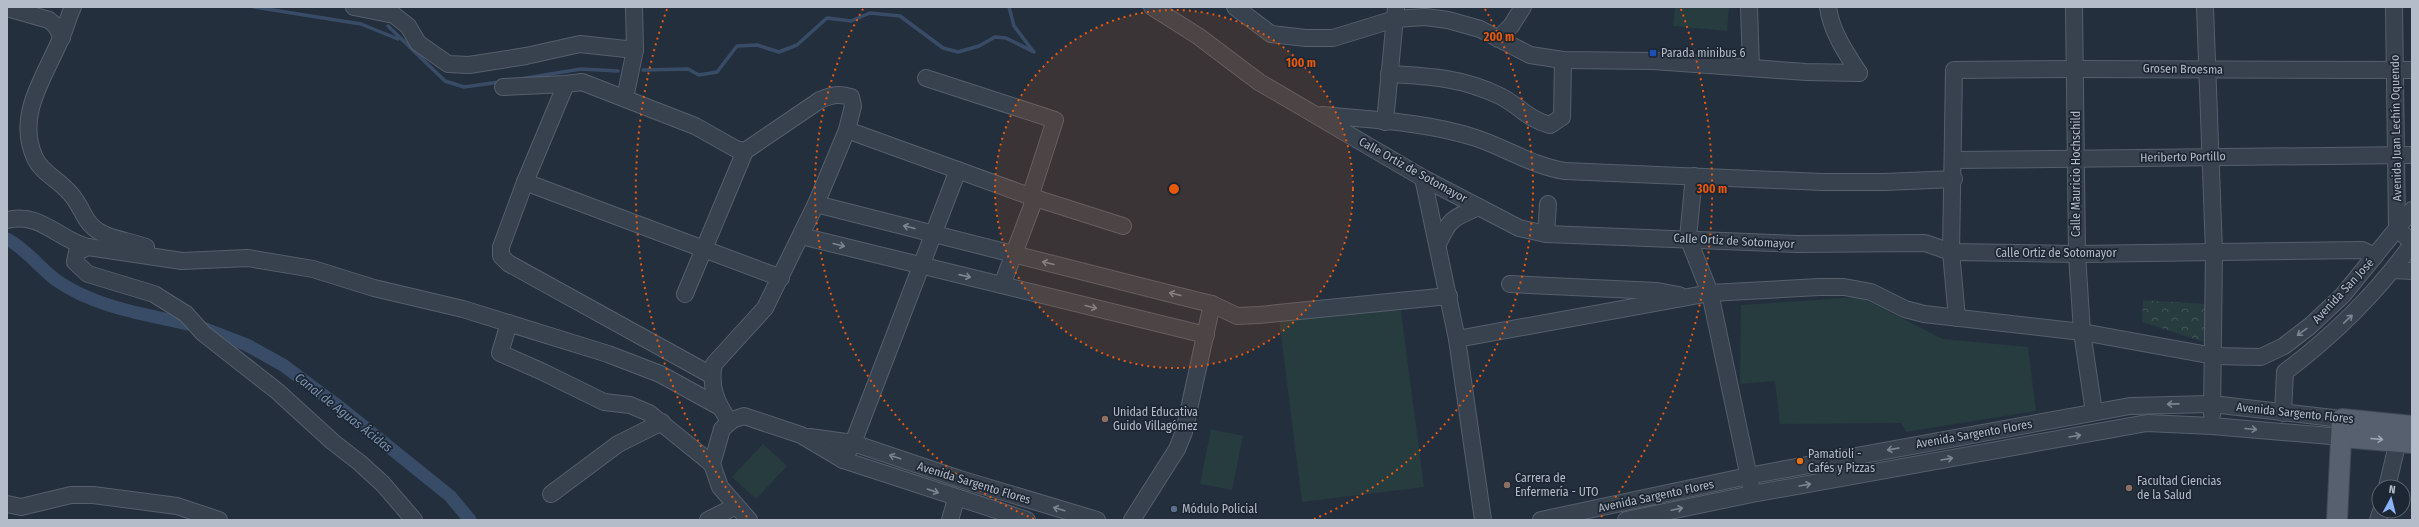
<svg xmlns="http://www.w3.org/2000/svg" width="2419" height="527" font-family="'Fira Sans Condensed',sans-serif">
  <defs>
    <pattern id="park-crowns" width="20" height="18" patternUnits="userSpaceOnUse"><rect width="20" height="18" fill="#263c3f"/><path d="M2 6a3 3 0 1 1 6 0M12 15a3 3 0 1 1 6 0" fill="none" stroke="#435659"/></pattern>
  </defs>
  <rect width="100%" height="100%" fill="#242f3e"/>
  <polygon fill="url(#park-crowns)" points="2143,300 2206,304 2204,342 2142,322"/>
  <g fill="#263c3f">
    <polygon points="1675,7 1729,7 1727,31 1673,26"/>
    <polygon points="1860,297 1943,339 2028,347 2036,411 1906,432 1901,423 1780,424 1775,381 1740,384 1741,305"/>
    <polygon points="1400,304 1424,487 1302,502 1279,319"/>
    <polygon points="1211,429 1243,436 1232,490 1200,484"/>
    <polygon points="763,444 787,466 756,499 732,477"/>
  </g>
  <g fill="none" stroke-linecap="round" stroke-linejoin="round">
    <g stroke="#394c67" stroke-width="3.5">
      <polyline points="254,7 361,24 398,39"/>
      <polyline points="1009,7 1014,26 1033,51"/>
      <polyline points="388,26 445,81 464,87 500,82"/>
      <polyline points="643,70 688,69 699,75 717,72 737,46 757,45 779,52 797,45 827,18 851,21 870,13 900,16 943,48 958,52 979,46 995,37 1006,38 1034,52"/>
      <polyline points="520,79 581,69 618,71"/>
    </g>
    <g stroke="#394c67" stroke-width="13">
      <path d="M7,239C25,248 40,268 56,280C96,308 145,314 192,325"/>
      <polyline points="203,328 247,345 283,365 342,409 450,496 470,520"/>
    </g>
    <defs>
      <g id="minor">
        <path d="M73,7C68,17 66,28 61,38C45,77 15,115 35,158C41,172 57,179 67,190C77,199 80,209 87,220C100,240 126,239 146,247"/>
        <polyline points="354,7 394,15 408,26 418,43 448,64 469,65 526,56 580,44 635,50"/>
        <polyline points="1152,7 1198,36 1259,82 1423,178 1519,228 1546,234 1797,244 1925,243 1951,252 2077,254 2362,250 2375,256"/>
        <polyline points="1235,7 1271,34 1306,38 1333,38 1395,19 1425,17 1448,20 1480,29 1530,55 1563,60 1654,61 1806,72 1859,73"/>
        <polyline points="1749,7 1751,68"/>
        <path d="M1828,7C1831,31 1846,53 1859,73"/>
        <polyline points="2074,7 2077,254 2082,332 2094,412"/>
        <polyline points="2205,7 2214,252 2212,415"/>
        <polyline points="2394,7 2397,229 2412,242"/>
        <polyline points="7,8 49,20 56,26 62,38"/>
        <polyline points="1498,39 1511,26 1523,7"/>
        <path d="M1389,74C1430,76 1463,78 1500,96C1520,106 1527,119 1550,125L1562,117L1563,60"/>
        <polyline points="926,78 1055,120 1033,188 1032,206 1002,285"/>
        <polyline points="566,84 525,182 501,247 501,256 508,263 711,375"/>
        <path d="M503,87L566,84L582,82L695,126L736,149L745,151L820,100C832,95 839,93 851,97L853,106L847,130"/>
        <polyline points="625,98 635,50 634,7"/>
        <path d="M1322,115C1373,120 1427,122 1476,138C1506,148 1533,166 1565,171L1822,182H1885L1954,179"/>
        <polyline points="1385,122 1396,7"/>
        <polyline points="1954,160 2412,155"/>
        <polyline points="1694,176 1688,238 1710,293 1751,487"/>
        <polyline points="1423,178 1457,339 1483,520"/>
        <polyline points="525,182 781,278"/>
        <polyline points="816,204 1195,300 1212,304 1237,316 1259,315 1449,296"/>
        <path d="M7,220C42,212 58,240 88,247"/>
        <polyline points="1546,234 1548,204"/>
        <polyline points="801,236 1206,335"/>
        <path d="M1438,244C1450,218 1453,218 1479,207"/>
        <polyline points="2393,270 2412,271"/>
        <polyline points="1510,284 1657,291 1679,295"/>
        <polyline points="685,294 745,151"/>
        <polyline points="1957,318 1951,252 1954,70 2075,69 2412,70"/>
        <polyline points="509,323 500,353 543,372 604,402 630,405 649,413 712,464"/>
        <polyline points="1457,339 1710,293 1819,287 1844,287 1871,292 1905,309 1924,314 2082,332 2214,356 2261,357 2284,346 2310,326 2343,295 2412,210"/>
        <path d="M2283,413L2285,372C2334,335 2376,294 2412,244"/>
        <path d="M730,422C717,404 709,387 714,364L765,308L816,204L847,130L1032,197L1123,226"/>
        <polyline points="810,437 853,443 960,479 1097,520"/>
        <polyline points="843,460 853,443 958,170"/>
        <polyline points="2387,487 2398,441"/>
        <polyline points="551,494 618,444 662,422"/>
        <polyline points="7,504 21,507 71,495 93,495 177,506 219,520"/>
        <polyline points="414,520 383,484 360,463 333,442 277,391 203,333 186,314 154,294 88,274 75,262 77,252 88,247 182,261 248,258 313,269 374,288 463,309 608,354 660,374 720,407"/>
        <polyline points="708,520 736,506"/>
        <polyline points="749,520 720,487 712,464 722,429 732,420 744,416 801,435 843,460 1027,520"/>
        <polyline points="950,520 956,499"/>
        <polyline points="1132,520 1177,449 1184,432 1212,304"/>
        <polyline points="1541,520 1748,476 2130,406 2212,404 2342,419"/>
        <polyline points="1626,520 1752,494 2147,423 2212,426 2342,437"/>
        <polyline points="2378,520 2381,511"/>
      </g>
      <g id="major">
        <polyline points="2342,437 2412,443"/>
        <polyline points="2337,520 2342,419 2412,426"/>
      </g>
    </defs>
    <use href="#minor" stroke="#565f6c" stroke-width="18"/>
    <use href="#major" stroke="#414a57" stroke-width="22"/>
    <use href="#minor" stroke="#38414e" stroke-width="16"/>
    <use href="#major" stroke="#56606e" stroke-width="20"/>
  </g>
  <defs><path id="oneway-shaft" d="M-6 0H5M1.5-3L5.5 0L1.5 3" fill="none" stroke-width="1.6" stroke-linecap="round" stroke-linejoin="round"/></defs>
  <g stroke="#7c8592">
    <use href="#oneway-shaft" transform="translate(909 227) rotate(-166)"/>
    <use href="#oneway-shaft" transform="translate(839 245) rotate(14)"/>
    <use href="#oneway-shaft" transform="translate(1048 263) rotate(-166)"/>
    <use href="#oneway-shaft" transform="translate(965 276) rotate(13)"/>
    <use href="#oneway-shaft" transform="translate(1175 294) rotate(-166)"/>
    <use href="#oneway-shaft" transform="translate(1091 307) rotate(14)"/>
    <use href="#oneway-shaft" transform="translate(2348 319) rotate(-43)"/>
    <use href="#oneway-shaft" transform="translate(2302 332) rotate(144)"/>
    <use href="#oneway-shaft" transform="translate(2173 404) rotate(179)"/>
    <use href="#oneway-shaft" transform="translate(2251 429) rotate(5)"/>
    <use href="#oneway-shaft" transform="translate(2075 436) rotate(-10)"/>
    <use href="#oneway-shaft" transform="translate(1893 449) rotate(170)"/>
    <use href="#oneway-shaft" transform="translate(895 457) rotate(-162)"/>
    <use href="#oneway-shaft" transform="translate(1947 459) rotate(-10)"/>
    <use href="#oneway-shaft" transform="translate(1805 485) rotate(-10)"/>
    <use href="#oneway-shaft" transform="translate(933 491) rotate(19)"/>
    <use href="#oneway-shaft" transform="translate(1059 509) rotate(-163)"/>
    <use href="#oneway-shaft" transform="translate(1677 509) rotate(-12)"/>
  </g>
  <use stroke="#a1aab7" href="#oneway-shaft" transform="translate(2377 439) rotate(5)"/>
  <circle cx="1174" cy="189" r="179" fill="#e8590c" fill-opacity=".12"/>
  <g fill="none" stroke="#e8590c" stroke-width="2" stroke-dasharray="2 4">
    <circle cx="1174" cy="189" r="179"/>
    <path d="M1034 519A359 359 0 0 1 863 9M1485 9A359 359 0 0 1 1314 519"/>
    <path d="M747 517A538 538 0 0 1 667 9M1681 9A538 538 0 0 1 1601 517"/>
  </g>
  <rect fill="#1a4fb4" stroke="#1d2633" stroke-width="1.5" x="1649" y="49" width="8" height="8" rx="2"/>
  <g fill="#8d6e63" stroke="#1d2633" stroke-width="1.5">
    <circle cx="1105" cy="419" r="4"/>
    <circle cx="1507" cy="485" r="4"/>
    <circle cx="2129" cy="488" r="4"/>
  </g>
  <circle fill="#e8710a" stroke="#1d2633" stroke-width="1.5" cx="1800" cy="461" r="4"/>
  <circle fill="#5c6f8a" stroke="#1d2633" stroke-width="1.5" cx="1174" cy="509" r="4"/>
  <g text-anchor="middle" stroke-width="3.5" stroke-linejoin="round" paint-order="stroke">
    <g font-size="12" fill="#b4bcc9" stroke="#1d2633" text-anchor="start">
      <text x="1661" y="57">Parada minibus 6</text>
      <text x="1113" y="416">Unidad Educativa<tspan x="1113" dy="14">Guido Villagómez</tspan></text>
      <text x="1808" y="458">Pamatioli -<tspan x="1808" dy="14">Cafés y Pizzas</tspan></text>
      <text x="1515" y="482">Carrera de<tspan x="1515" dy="14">Enfermería - UTO</tspan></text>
      <text x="2137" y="485">Facultad Ciencias<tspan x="2137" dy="14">de la Salud</tspan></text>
      <text x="1182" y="513">Módulo Policial</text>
    </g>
    <g font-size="12" fill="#b4bcc9" stroke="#1d2633">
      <text transform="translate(2183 69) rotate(1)" y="4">Grosen Broesma</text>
      <text transform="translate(2396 128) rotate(-91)" y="4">Avenida Juan Lechín Oquendo</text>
      <text transform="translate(2183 157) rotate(-1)" y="4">Heriberto Portillo</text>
      <text transform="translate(1413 170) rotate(29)" y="4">Calle Ortiz de Sotomayor</text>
      <text transform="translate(2076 174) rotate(-90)" y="4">Calle Mauricio Hochschild</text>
      <text transform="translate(1734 241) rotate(3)" y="4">Calle Ortiz de Sotomayor</text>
      <text x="2056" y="257">Calle Ortiz de Sotomayor</text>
      <text transform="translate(2343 291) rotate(-47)" y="4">Avenida San José</text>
      <text transform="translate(2295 413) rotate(6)" y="4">Avenida Sargento Flores</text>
      <text transform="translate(1974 434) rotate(-10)" y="4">Avenida Sargento Flores</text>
      <text transform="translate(974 483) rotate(17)" y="4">Avenida Sargento Flores</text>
      <text transform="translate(1656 496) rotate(-12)" y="4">Avenida Sargento Flores</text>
    </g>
    <g font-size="13" font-style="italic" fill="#7c92b1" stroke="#1d2633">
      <text transform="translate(344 412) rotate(38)" y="5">Canal de Aguas Ácidas</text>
    </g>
  </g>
  <circle cx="1174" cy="189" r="6" fill="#e8590c" stroke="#1d2633" stroke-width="2"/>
  <g font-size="12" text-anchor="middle" font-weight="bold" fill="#e8590c" stroke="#1d2633" stroke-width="3.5" stroke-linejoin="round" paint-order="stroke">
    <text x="1499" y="41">200 m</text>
    <text x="1301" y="67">100 m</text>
    <text x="1712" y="193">300 m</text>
  </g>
  <rect width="2419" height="527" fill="none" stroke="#b4bcc9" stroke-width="16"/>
  <g transform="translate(2391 499) rotate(7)"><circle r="19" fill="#1d2633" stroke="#59626f"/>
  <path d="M0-3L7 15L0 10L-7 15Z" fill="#8ab4f8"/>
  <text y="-6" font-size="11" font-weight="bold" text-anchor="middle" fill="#b4bcc9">N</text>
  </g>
</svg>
